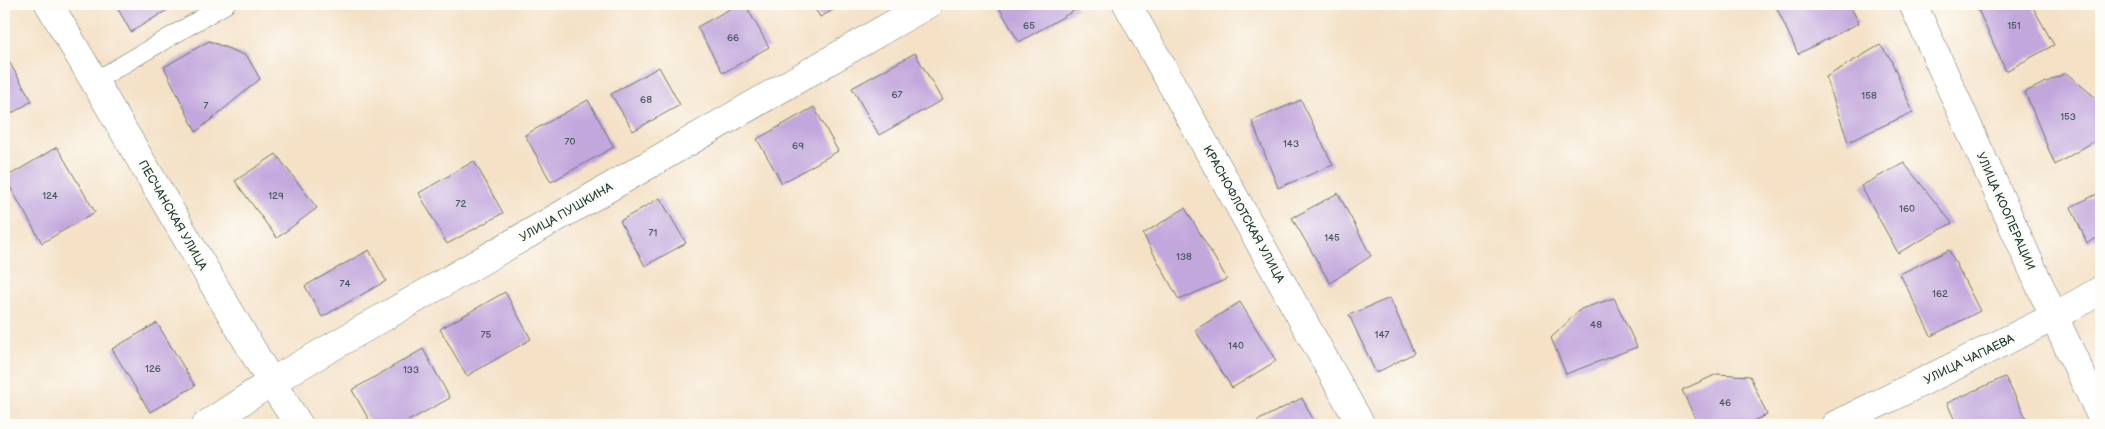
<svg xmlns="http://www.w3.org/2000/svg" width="2105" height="429" font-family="'Balsamiq Sans',sans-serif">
  <rect width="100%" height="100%" fill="#fdfcf7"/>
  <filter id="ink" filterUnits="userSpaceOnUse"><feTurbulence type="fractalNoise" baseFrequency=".02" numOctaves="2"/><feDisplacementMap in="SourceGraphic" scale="10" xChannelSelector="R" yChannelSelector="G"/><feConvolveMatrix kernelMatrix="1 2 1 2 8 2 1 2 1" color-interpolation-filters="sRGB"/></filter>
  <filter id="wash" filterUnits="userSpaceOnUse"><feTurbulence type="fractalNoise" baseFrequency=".0096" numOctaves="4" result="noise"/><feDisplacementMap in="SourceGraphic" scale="20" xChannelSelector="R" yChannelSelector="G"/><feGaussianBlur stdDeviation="1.12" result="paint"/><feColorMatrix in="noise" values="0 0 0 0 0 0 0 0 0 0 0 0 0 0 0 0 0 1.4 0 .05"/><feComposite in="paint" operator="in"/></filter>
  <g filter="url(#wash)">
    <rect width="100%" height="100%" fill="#f4e1c6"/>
    <g id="blocks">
      <g fill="#c2a7dd">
        <polygon points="115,4 177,4 131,32"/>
        <polygon points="739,4 745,4 769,47 723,73 697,27"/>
        <polygon points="812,4 845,4 820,17"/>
        <polygon points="997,4 1074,4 1077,9 1019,42"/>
        <polygon points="1775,4 1849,4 1859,23 1798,54"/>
        <polygon points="1979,4 2031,4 2054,45 2006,71 1976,5"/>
        <polygon points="209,41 247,56 260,79 196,132 164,67"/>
        <polygon points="1880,45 1890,58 1913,112 1848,142 1826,77"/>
        <polygon points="4,53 32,101 4,118"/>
        <polygon points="915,53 942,100 879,135 852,88"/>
        <polygon points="659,67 680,105 633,131 611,94"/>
        <polygon points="2066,73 2101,102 2101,137 2055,165 2025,92"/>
        <polygon points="588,100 614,147 551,182 525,135"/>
        <polygon points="1301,100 1333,165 1278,188 1252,121"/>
        <polygon points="814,107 838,151 782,183 757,139"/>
        <polygon points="57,147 95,212 42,243 5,178"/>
        <polygon points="276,154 317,208 277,238 235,181"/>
        <polygon points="474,161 503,213 447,244 419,193"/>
        <polygon points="1904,163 1952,223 1898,253 1861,186"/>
        <polygon points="2101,192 2101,236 2087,243 2071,207"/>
        <polygon points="1338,193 1371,256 1330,283 1292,218"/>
        <polygon points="660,198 686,243 645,266 620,221"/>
        <polygon points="1185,208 1227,279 1179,300 1143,234"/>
        <polygon points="369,250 386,281 322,317 305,286"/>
        <polygon points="1949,250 1980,311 1931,336 1900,274"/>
        <polygon points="505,292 531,339 467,376 440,329"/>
        <polygon points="1390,298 1414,353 1376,373 1349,315"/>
        <polygon points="1614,298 1637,347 1566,374 1551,338 1581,309"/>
        <polygon points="1240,302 1276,361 1232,388 1195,330"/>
        <polygon points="157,323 195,386 150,412 112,349"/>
        <polygon points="423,349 450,398 401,425 372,425 352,390"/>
        <polygon points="1717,374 1750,376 1767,415 1744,425 1698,425 1682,390"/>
        <polygon points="2005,377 2030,425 1957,425 1947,403"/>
        <polygon points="1302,398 1316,425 1260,425 1257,421"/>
      </g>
    </g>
  </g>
  <g filter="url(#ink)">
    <use href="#blocks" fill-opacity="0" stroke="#6a7667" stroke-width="1"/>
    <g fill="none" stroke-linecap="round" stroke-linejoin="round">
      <defs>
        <polyline id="service" points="95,81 226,4"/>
        <g id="minor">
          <polyline points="49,4 271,382 299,425"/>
          <polyline points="1127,4 1361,425"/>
          <polyline points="1913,4 2054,317 2101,416"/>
          <polyline points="206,425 271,382 928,4"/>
          <polyline points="1835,425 2054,317 2101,290"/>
        </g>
      </defs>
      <use href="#service" stroke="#6a7667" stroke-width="19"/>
      <use href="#minor" stroke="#6a7667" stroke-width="29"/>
      <use href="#service" stroke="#fff" stroke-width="18"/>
      <use href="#minor" stroke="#fff" stroke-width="28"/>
    </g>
  </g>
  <g text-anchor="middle" stroke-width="4" stroke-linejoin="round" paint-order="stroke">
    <g font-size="10" fill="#48585e">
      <text x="1029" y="29">65</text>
      <text x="2014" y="29">151</text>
      <text x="733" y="41">66</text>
      <text x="897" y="98">67</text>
      <text x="1869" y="99">158</text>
      <text x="646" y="103">68</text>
      <text x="206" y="109">7</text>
      <text x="2068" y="120">153</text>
      <text x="570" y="145">70</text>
      <text x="1291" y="147">143</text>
      <text x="798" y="149">69</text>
      <text x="50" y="199">124</text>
      <text x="276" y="199">129</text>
      <text x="461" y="207">72</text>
      <text x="1907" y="212">160</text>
      <text x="653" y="236">71</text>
      <text x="1332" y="241">145</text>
      <text x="1184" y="260">138</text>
      <text x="345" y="287">74</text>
      <text x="1940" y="297">162</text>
      <text x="1596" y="328">48</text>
      <text x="486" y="338">75</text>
      <text x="1382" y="338">147</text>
      <text x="1236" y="349">140</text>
      <text x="153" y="372">126</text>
      <text x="411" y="373">133</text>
      <text x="1725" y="406">46</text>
    </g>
    <g font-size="12" fill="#1f3d34" stroke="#fdfcf7">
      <text transform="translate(2006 211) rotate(66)" y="4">УЛИЦА КООПЕРАЦИИ</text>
      <text transform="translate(566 212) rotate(-30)" y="4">УЛИЦА ПУШКИНА</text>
      <text transform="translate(1244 214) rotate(61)" y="4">КРАСНОФЛОТСКАЯ УЛИЦА</text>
      <text transform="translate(173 215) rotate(60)" y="4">ПЕСЧАНСКАЯ УЛИЦА</text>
      <text transform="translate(1969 359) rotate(-26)" y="4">УЛИЦА ЧАПАЕВА</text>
    </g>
  </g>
  <rect width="2105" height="429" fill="none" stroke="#fdfcf7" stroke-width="20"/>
</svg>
